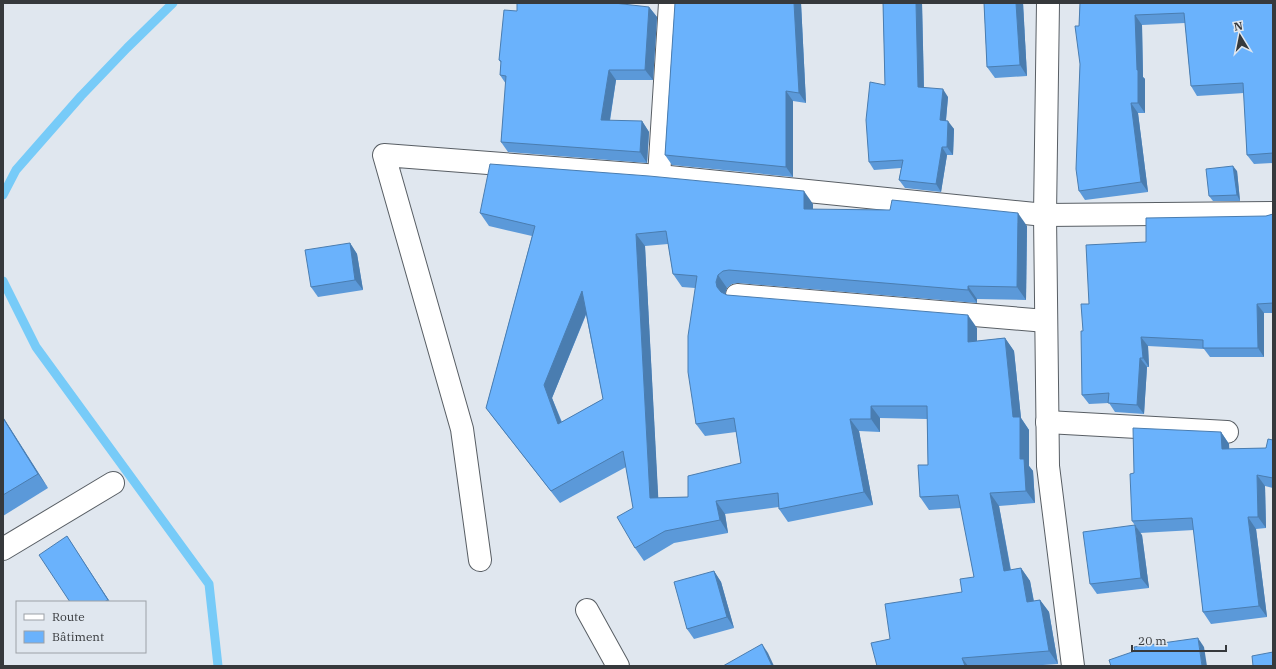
<svg xmlns="http://www.w3.org/2000/svg" width="1276" height="669" font-family="'IBM Plex Serif',serif">
  <rect width="100%" height="100%" fill="#e0e7ef"/>
  <g fill="none" stroke-linecap="round" stroke-linejoin="round">
    <g stroke="#77cbf8" stroke-width="9">
      <polyline points="3,195 16,170 81,96 127,48 173,3"/>
      <polyline points="3,281 36,347 209,584 218,666"/>
    </g>
    <defs>
      <g id="minor">
        <polyline points="1048,3 1045,215 1048,466 1073,666"/>
        <polyline points="659,176 670,3"/>
        <polyline points="737,295 1046,321"/>
        <polyline points="1047,422 1227,432"/>
        <polyline points="3,549 113,483"/>
        <polyline points="480,560 462,429 384,155 659,176 1045,215 1273,213"/>
        <polyline points="587,610 618,666"/>
      </g>
    </defs>
    <use href="#minor" stroke="#585e64" stroke-width="24"/>
    <use href="#minor" stroke="#fff" stroke-width="22"/>
  </g>
  <g fill="#5b99d9" fill-rule="evenodd">
    <polygon points="675,3 801,3 806,103 793,101 793,177 672,165 665,155"/>
    <polygon points="883,3 922,3 924,87 948,97 946,121 954,129 953,155 947,155 941,192 905,188 899,180 901,168 874,170 869,162 885,85"/>
    <polygon points="984,3 1023,3 1027,76 995,78 987,67"/>
    <polygon points="1080,3 1273,3 1273,163 1254,164 1247,155 1244,93 1197,96 1191,86 1185,23 1142,25 1143,77 1145,79 1145,113 1138,113 1148,192 1085,200 1079,191 1080,64 1079,26"/>
    <polygon points="649,7 657,17 653,80 616,80 610,121 642,121 649,132 647,163 508,152 501,142 506,84 500,75 501,63 499,60 517,11"/>
    <polygon points="1237,171 1240,201 1213,201 1209,196"/>
    <path d="M813,204V209L1027,226L1026,300L977,299V303L738,283L732,284L727,288L725,294L727,295L977,328V341L1005,338L1014,351L1021,418L1029,430V466L1033,471L1035,503L999,506L1011,570L1021,568L1030,581L1034,601L1040,600L1049,612L1058,664L1028,666H877L890,639L962,592L974,577L961,508L929,510L920,497L928,465L927,419L880,418V432L859,431L873,505L788,522L779,509V507L725,514L728,533L674,543L644,561L635,548L633,508L626,467L560,503L495,420L486,408L532,236L489,226L480,213ZM668,244L673,274L682,287L695,288L696,424L705,436L736,432L741,463L688,497L658,498L645,246ZM586,315L603,399L562,422L552,398Z"/>
    <polygon points="1273,214 1273,313 1264,313 1264,357 1210,357 1204,349 1148,346 1149,367 1147,367 1144,414 1115,412 1109,403 1089,404 1082,395 1083,331 1089,304 1146,242 1266,216"/>
    <polygon points="350,243 357,254 363,290 318,297 311,287"/>
    <polygon points="3,417 48,488 3,516"/>
    <polygon points="1221,432 1229,444 1229,449 1266,448 1273,440 1273,488 1265,486 1266,528 1256,529 1267,617 1211,624 1203,612 1194,530 1140,533 1132,521 1134,473"/>
    <polygon points="1142,535 1149,588 1097,594 1090,584"/>
    <polygon points="67,536 74,547 110,602 70,602"/>
    <polygon points="714,571 721,582 734,628 694,639 687,629"/>
  </g>
  <g fill="#4a7db0">
    <polygon points="794,3 801,3 806,103 799,93"/>
    <polygon points="916,3 922,3 924,95 918,87"/>
    <polygon points="1016,3 1023,3 1027,76 1020,65"/>
    <polygon points="649,7 657,17 653,80 645,70"/>
    <polygon points="1135,15 1142,25 1143,77 1145,79 1145,113 1138,103"/>
    <polygon points="609,70 616,80 608,131 601,120"/>
    <polygon points="943,89 948,97 945,129 940,120"/>
    <polygon points="786,91 793,101 793,177 786,167"/>
    <polygon points="1131,103 1138,113 1148,192 1141,182"/>
    <polygon points="642,121 649,132 647,163 640,152"/>
    <polygon points="948,121 954,129 953,155 947,147"/>
    <polygon points="942,147 947,155 941,192 936,184"/>
    <polygon points="1233,166 1237,171 1240,201 1237,195"/>
    <polygon points="804,191 813,204 813,222 804,209"/>
    <polygon points="1018,213 1027,226 1026,300 1017,287"/>
    <polygon points="636,234 645,246 659,511 650,498"/>
    <polygon points="350,243 357,254 363,290 355,280"/>
    <polygon points="718,275 727,288 725,294 726,300 717,287 716,282"/>
    <polygon points="968,286 977,299 977,303 968,290"/>
    <polygon points="582,291 590,304 552,398 567,437 558,424 544,385"/>
    <polygon points="1257,304 1264,313 1264,357 1258,348"/>
    <polygon points="968,315 977,328 977,355 968,342"/>
    <polygon points="1141,337 1148,346 1149,367 1143,358"/>
    <polygon points="1005,338 1014,351 1021,418 1029,430 1029,466 1033,471 1035,503 1026,491 1013,417"/>
    <polygon points="1140,358 1147,367 1144,414 1137,405"/>
    <polygon points="871,406 880,418 880,432 871,419"/>
    <polygon points="3,417 48,488 38,474 3,418"/>
    <polygon points="850,419 859,431 873,505 864,492"/>
    <polygon points="1221,432 1229,444 1230,460 1222,449"/>
    <polygon points="1257,475 1265,486 1266,528 1258,517"/>
    <polygon points="990,493 999,506 1013,584 1004,571"/>
    <polygon points="716,501 725,514 728,533 720,520"/>
    <polygon points="1248,517 1256,529 1267,617 1259,606"/>
    <polygon points="1135,525 1142,535 1149,588 1141,578"/>
    <polygon points="67,536 74,547 110,602 108,600"/>
    <polygon points="1021,568 1030,581 1036,614 1027,602"/>
    <polygon points="714,571 721,582 734,628 727,617"/>
    <polygon points="1040,600 1049,612 1058,664 1049,651"/>
    <polygon points="1198,638 1204,647 1207,666 1202,666"/>
    <polygon points="762,644 768,653 774,666 772,666"/>
    <polygon points="962,658 968,666 965,666"/>
  </g>
  <g fill="#6ab2fc" stroke="#4a7db0" fill-rule="evenodd">
    <polygon points="517,3 614,3 649,7 645,70 609,70 601,120 642,121 640,152 501,142 506,76 500,75 501,61 499,60 504,10 517,11"/>
    <polygon points="675,3 794,3 799,93 786,91 786,167 665,155"/>
    <polygon points="883,3 916,3 918,87 943,89 940,120 948,121 947,147 942,147 936,184 899,180 903,160 869,162 866,120 870,82 885,85"/>
    <polygon points="984,3 1016,3 1020,65 987,67"/>
    <polygon points="1080,3 1273,3 1273,153 1247,155 1243,83 1191,86 1184,13 1135,15 1137,70 1138,70 1138,103 1131,103 1141,182 1079,191 1076,169 1080,64 1075,26 1079,26"/>
    <path d="M490,164L649,176L804,191V209L890,210L892,200L1018,213L1017,287L968,286V290L729,270L723,271L718,275L716,282L717,287L721,292L727,295L968,315V342L1005,338L1013,417H1020V459H1024L1026,491L990,493L1004,571L1021,568L1027,602L1040,600L1049,651L962,658L965,666H877L871,643L890,639L885,604L962,592L960,579L974,577L958,495L920,497L918,465H928L927,406H871V419H850L864,492L779,509L778,493L716,501L720,520L665,531L635,548L617,517L633,508L623,451L551,491L486,408L535,226L480,213ZM666,231L673,274L697,276L688,336V372L696,424L734,418L741,463L688,476V497L650,498L636,234ZM582,291L603,399L558,424L544,385Z"/>
    <polygon points="1233,166 1237,195 1209,196 1206,169"/>
    <polygon points="1273,214 1273,303 1257,304 1258,348 1203,348 1203,340 1141,337 1143,358 1140,358 1137,405 1108,403 1109,393 1082,395 1081,331 1083,331 1081,304 1089,304 1086,245 1146,242 1146,218 1266,216"/>
    <polygon points="350,243 355,280 311,287 305,250"/>
    <polygon points="3,418 38,474 3,495"/>
    <polygon points="1133,428 1221,432 1222,449 1266,448 1268,439 1273,440 1273,478 1257,475 1258,517 1248,517 1259,606 1203,612 1192,518 1132,521 1130,474 1134,473"/>
    <polygon points="1135,525 1141,578 1090,584 1083,532"/>
    <polygon points="67,536 108,600 104,602 70,602 39,555"/>
    <polygon points="714,571 727,617 687,629 674,582"/>
    <polygon points="1198,638 1202,666 1111,666 1109,660 1135,651 1134,647"/>
    <polygon points="762,644 772,666 723,666"/>
    <polygon points="1273,652 1273,666 1253,666 1252,656"/>
  </g>
  <rect width="1276" height="669" fill="none" stroke="#36393c" stroke-width="8"/>
  <rect x="16" y="601" width="130" height="52" fill="#e0e7ef" stroke="#9ca1a7"/>
  <rect x="24" y="614" width="20" height="6" fill="#ffffff" stroke="#9ca1a7"/>
  <text x="52" y="621" font-size="12" fill="#36393c">Route</text>
  <rect x="24" y="631" width="20" height="12" fill="#6ab2fc" stroke="#9ca1a7"/>
  <text x="52" y="641" font-size="12" fill="#36393c">Bâtiment</text>
  <g transform="translate(1240 36) rotate(350)" stroke="#e0e7ef" stroke-width="3" paint-order="stroke">
  <path d="M0-3L7 15L0 10L-7 15Z" fill="#36393c"/>
  <text y="-6" font-size="11" font-weight="bold" text-anchor="middle" fill="#36393c">N</text>
  </g>
  <path d="M1132 645v6h94v-6" fill="none" stroke="#36393c" stroke-width="2"/>
  <text x="1138" y="645" font-size="12" fill="#36393c" stroke="#e0e7ef" stroke-width="3" paint-order="stroke">20 m</text>
</svg>
